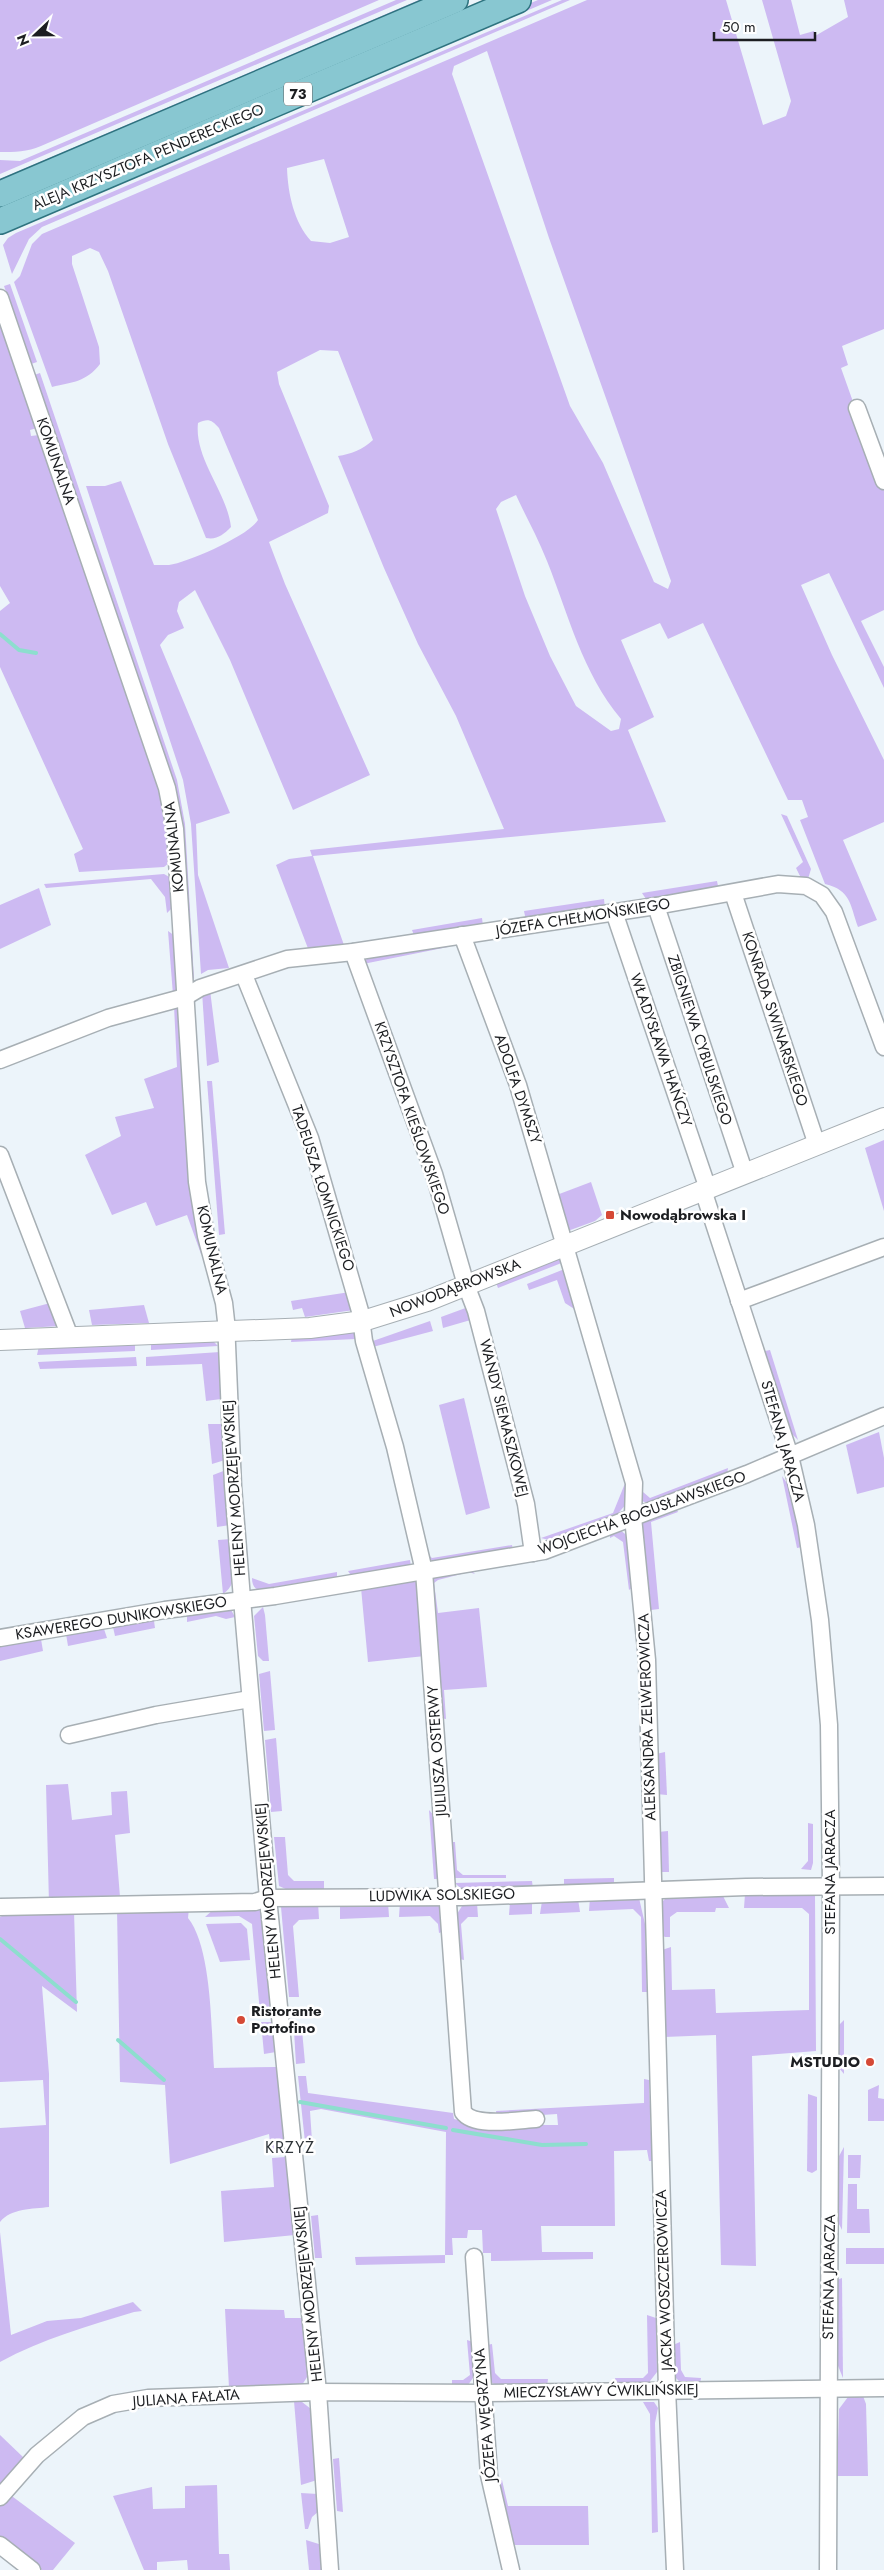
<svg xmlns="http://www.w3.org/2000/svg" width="884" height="2570" font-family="Jost,sans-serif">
  <rect width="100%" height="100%" fill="#ecf4fa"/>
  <g fill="#cdbaf2" fill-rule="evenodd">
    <path d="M0,0H379L41,146C27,152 15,152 0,152Z"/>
    <polygon points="396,0 407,0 0,174 0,160 20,161"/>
    <polygon points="419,0 432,0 0,185 0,179"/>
    <polygon points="538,0 552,0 17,228 15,224"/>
    <polygon points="562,0 570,0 42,227 29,239 12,274 3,245 8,238 16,233"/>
    <path d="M587,0H726L763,125L786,116L791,101L762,0H791L800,35L814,31L815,36L848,17L844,0H884V329L842,346L848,365L841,368L884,489V610L861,621L884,667V688L829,573L801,585L832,655L884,760V822L843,840L877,920L858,927C850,905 851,890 825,884L800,820L808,817L802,800H788L703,623L668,639L660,623L621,640L654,717L628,730L666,822L313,856L345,948L309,951L276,865L289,859L312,856L310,850L504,829L456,716L418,644L384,568L338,456C351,454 362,450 373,440L338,351L320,350L277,372L279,384L329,506L328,513L269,542L285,584L370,775L293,810L230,660L195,590L179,602L177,611L184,628L168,635L160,645L230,813L196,824L198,875L229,968L208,970L201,974L191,824L183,780L86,486H105L121,481L154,565C159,565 164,565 169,565C188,562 248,536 258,520L219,428C212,420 208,418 198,423C194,459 227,492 231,527C223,535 217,540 206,538L168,444L108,271L99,252L90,248L72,256V264L99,347L100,364C86,382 73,382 52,387L14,282L20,276L32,244L42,234ZM487,51L549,238L671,581L668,589L654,582L603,463L570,406L452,74L454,66ZM324,159L349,237L330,243L311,241C294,222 288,194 287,168ZM516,495C526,517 538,538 547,561C569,616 582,672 621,719L619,729L611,731L576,706L550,656L525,596L496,509L501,502Z"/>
    <polygon points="10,284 37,362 31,364 4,286"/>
    <polygon points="0,321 37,428 30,430 31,436 39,435 164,804 169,863 164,867 79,872 74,854 83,849 0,667 0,611 10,603 0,586"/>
    <polygon points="40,373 177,780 185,824 194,979 192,977 179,820 34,375"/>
    <polygon points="781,814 787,816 811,869 808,879 802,880 796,868 803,862"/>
    <polygon points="164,874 171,878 172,908 167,913 165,897 151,879 46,888 44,884"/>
    <polygon points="717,881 719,891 648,902 642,893"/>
    <polygon points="39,888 51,925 0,949 0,905"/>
    <polygon points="604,899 605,909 526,921 524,911"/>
    <polygon points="482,918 483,926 415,938 412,930"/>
    <polygon points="168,931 175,936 178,989 173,995"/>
    <polygon points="448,943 448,947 363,964 369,956"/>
    <polygon points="210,990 219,1062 207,1066 202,992"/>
    <polygon points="174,1006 179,1008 204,1254 201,1254 187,1215 156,1226 146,1202 112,1215 85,1155 121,1136 115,1117 154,1108 144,1079 177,1067"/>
    <polygon points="207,1081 212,1081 225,1234 219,1235"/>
    <polygon points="884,1140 884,1211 865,1148"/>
    <polygon points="591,1182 602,1215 595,1221 565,1232 554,1196"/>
    <polygon points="559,1258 564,1262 498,1288 495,1280"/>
    <polygon points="567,1268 582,1314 565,1303 557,1280 529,1290 527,1284"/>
    <polygon points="350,1292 354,1310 305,1317 302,1308 293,1310 291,1301"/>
    <polygon points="54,1302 60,1326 25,1328 20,1311"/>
    <polygon points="144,1305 149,1323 92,1325 89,1310"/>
    <polygon points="471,1306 474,1319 443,1328 441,1317"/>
    <polygon points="430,1321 433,1331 369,1348 370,1342"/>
    <polygon points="355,1330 356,1339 291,1342 292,1336"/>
    <polygon points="213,1341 218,1346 151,1350 151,1342"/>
    <polygon points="135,1342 135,1351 37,1355 39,1346"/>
    <polygon points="770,1350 798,1440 791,1433 765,1351"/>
    <polygon points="220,1352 221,1399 206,1401 202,1364 146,1366 146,1357"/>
    <polygon points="136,1357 137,1366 40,1369 38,1362"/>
    <polygon points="464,1398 490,1508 466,1515 439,1405"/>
    <polygon points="208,1424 222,1424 225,1460 212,1464"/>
    <polygon points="879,1432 884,1458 884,1487 857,1494 846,1445"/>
    <polygon points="728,1468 727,1475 650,1504 642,1501 641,1494 643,1492 650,1498"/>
    <polygon points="226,1470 230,1525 217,1527 213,1475"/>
    <polygon points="628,1476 627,1503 615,1517 549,1540 541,1538 613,1513"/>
    <polygon points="782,1476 789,1486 802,1547 797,1548"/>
    <polygon points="676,1508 678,1512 651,1522 659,1609 651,1610 642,1526 644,1520"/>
    <polygon points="620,1530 629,1537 636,1584 629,1590 623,1542 614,1536 610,1538 610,1533"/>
    <path d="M231,1539C233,1557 241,1582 223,1594L218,1540Z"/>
    <polygon points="512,1545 513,1550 435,1563 425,1556 426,1553 432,1558"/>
    <polygon points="410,1560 411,1567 352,1577 348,1571"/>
    <polygon points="471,1570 475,1574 469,1572 438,1580 434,1583 438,1613 479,1608 487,1687 444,1690 446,1719 441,1718 433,1578"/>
    <path d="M337,1572V1579L263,1591C255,1590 252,1586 252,1578L269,1584Z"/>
    <polygon points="413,1580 418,1583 425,1656 368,1662 361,1588"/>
    <polygon points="263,1607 265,1615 269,1661 263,1661 258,1656 254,1616"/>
    <polygon points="230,1608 235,1617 226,1619 216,1616 187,1622 187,1614"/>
    <polygon points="149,1617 154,1621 155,1628 115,1636 113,1627 116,1623"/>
    <polygon points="104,1629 107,1638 68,1646 66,1634"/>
    <polygon points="37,1636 41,1639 43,1651 0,1661 0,1643"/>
    <polygon points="270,1671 275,1730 264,1731 259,1674"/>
    <polygon points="276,1738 282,1811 271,1812 265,1740"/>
    <polygon points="665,1752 667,1795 656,1794 656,1754"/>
    <polygon points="68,1784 72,1820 112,1815 111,1792 127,1791 130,1833 115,1835 120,1897 49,1904 46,1785"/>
    <polygon points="429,1810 437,1819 440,1879 434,1879"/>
    <polygon points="808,1823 813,1824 813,1863 811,1870 801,1869 808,1861"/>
    <polygon points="668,1831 669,1872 659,1872 658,1832"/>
    <polygon points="274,1837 285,1837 288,1875 294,1881 324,1881 324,1890 290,1891 279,1886"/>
    <polygon points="450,1842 455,1842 457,1870 463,1875 506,1875 506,1878 452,1878"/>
    <polygon points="614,1878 614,1886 564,1886 564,1879"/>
    <polygon points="532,1881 533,1889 461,1889 455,1883"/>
    <polygon points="803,1893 815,1896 816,2051 752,2056 756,2266 721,2265 716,2035 664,2037 662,1950 671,1947 672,1990 715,1989 716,2013 809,2010 809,1914 802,1908 744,1908 745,1894"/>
    <polygon points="723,1896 729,1908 716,1908 715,1912 677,1912 670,1917 670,1937 665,1937 661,1934 661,1903 665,1899"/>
    <polygon points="590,1897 639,1898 645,1924 647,1992 642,1992 641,1917 633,1909 589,1911"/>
    <polygon points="578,1899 580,1912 540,1914 542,1901"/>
    <polygon points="532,1901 532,1914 509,1915 510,1902"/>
    <polygon points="318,1902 319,1919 299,1920 293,1926 299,1997 289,1997 281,1907 292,1903"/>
    <polygon points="388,1902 389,1917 340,1919 340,1903"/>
    <polygon points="400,1902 438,1903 441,1906 442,1932 439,1933 438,1924 430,1916 399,1917"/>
    <polygon points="477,1903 478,1917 468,1917 461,1924 464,1960 460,1959 457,1923 457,1914 462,1906"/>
    <path d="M189,1908L188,1918C212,1948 211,2029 214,2068L276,2067L280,2071L287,2145L284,2149L271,2150L269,2134L170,2164L165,2085L120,2082L117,1909Z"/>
    <polygon points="258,1908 264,1912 273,2010 260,2013 252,1924 239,1916 205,1917 214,1909"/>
    <path d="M74,1911L77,2012L42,1986L49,2074V2207C33,2209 11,2208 0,2222V2128L46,2125L43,2080L0,2082V1917L8,1913Z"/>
    <polygon points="241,1923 247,1929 250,1960 220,1962 206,1924"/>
    <polygon points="844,2020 844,2074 839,2068 839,2025"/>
    <polygon points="261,2022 275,2022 276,2052 264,2054"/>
    <polygon points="302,2030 305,2063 296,2064 294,2031"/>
    <polygon points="298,2076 306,2076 308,2093 453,2113 454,2119 478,2125 558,2125 557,2114 497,2118 496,2111 644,2103 644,2079 649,2080 652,2161 649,2161 647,2150 614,2151 615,2226 541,2226 542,2252 593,2252 593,2259 491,2261 491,2253 483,2253 482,2230 468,2230 467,2238 452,2238 453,2255 445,2255 445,2263 356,2265 355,2257 445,2255 446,2132 321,2109 310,2111 312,2141 305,2142"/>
    <polygon points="879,2085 878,2098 884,2099 884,2121 868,2121 868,2090"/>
    <polygon points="808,2094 817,2097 817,2170 812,2173 807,2171"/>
    <polygon points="844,2147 842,2230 837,2220 838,2158"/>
    <polygon points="848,2155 861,2155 860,2178 848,2178"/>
    <polygon points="285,2157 289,2160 295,2235 224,2242 221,2191 274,2187 272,2158"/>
    <polygon points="848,2184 857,2184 857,2209 869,2209 870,2233 847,2233"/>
    <polygon points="318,2215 322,2258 315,2258 311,2216"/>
    <path d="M0,2232L11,2335L47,2321L81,2318L133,2302L142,2311L134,2312C88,2326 42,2339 0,2362Z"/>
    <rect x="846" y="2248" width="38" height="16"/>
    <polygon points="842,2278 843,2378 836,2361 837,2280"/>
    <polygon points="225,2309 284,2310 285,2318 303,2318 309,2374 302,2385 229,2388"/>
    <polygon points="647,2315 656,2318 657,2372 650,2381 650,2384 616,2385 615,2378 643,2378 648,2373"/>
    <polygon points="467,2340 473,2342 475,2375 468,2385 452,2386 452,2380 463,2380 470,2375"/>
    <polygon points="680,2342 681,2370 685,2377 701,2378 700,2384 682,2384 675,2377 673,2345"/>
    <polygon points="492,2344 495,2373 501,2379 548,2379 547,2386 497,2386 491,2382 487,2345"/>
    <polygon points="863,2396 866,2404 868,2476 837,2476 839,2409 848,2397"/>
    <polygon points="294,2401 302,2402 311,2409 317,2480 301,2485"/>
    <polygon points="643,2402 654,2402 658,2408 655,2423 658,2532 652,2533 650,2414"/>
    <polygon points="0,2435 24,2458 0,2485"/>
    <polygon points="339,2458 343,2512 337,2511 333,2459"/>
    <polygon points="502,2480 508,2506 588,2506 589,2545 511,2545 495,2482"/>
    <polygon points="217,2485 219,2554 229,2554 230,2570 188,2570 187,2560 157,2562 157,2570 144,2570 113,2496 152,2487 153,2509 185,2508 185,2486"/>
    <polygon points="301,2493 318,2494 319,2511 312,2517 308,2529 305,2529"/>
    <polygon points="9,2494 75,2543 53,2570 42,2570 0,2538 0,2506"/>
    <polygon points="306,2540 322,2545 323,2570 309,2570"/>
  </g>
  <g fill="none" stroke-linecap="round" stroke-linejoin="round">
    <g stroke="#8ddece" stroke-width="4">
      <polyline points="0,634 19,650 36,653"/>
      <polyline points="0,1939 76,2002"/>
      <polyline points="118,2040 164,2080"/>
      <polyline points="300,2102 446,2128"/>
      <polyline points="453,2130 542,2145 586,2144"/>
    </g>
    <defs>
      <g id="minor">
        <polyline points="0,298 167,788 175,829 197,1182 206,1236 224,1303 226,1321 233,1486 242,1599 268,1898 318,2392 330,2570"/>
        <polyline points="857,408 884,481"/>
        <polyline points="733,893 817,1145"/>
        <polyline points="656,906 745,1174"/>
        <polyline points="614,912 708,1189"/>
        <polyline points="462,935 518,1085 634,1483 633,1517 647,1660 667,2389 675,2570"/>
        <polyline points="353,952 434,1174 466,1285 476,1311 526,1504 533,1553"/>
        <path d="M244,975L310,1138L360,1311L364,1341L395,1447L424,1571L463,2112C474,2128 518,2120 536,2119"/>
        <polyline points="0,1060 108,1018 185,997 200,988 287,959 353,952 656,906 778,884 806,886 822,895 834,912 884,1047"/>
        <polyline points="0,1155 70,1337"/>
        <polyline points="703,1190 790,1456 806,1525 820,1620 829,1725 831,1887 828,2570"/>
        <polyline points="739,1301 884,1247"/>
        <polyline points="0,1638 165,1610 275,1596 544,1551 747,1474 884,1416"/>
        <polyline points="69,1735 156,1715 250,1699"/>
        <polyline points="0,1907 255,1902 268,1898 462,1897 746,1887 884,1886"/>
        <polyline points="474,2257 489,2475 511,2570"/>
        <polyline points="0,2497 37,2455 83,2417 113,2404 148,2398 318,2392 482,2393 884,2388"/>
        <polyline points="0,2545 32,2570"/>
      </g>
      <polyline id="tertiary" points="0,1340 310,1328 363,1321 427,1301 884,1118"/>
      <g id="primary">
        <polyline points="0,194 455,0"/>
        <polyline points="0,221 518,0"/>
      </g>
    </defs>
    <use href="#minor" stroke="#a7afb4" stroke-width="19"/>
    <use href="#tertiary" stroke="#a7afb4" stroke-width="22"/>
    <use href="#primary" stroke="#2e737f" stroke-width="28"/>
    <use href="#minor" stroke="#fff" stroke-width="16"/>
    <use href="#tertiary" stroke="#fff" stroke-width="20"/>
    <use href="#primary" stroke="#88c7d1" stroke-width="25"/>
  </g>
  <g fill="#d54936" stroke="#fff" stroke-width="2">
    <rect x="605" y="1210" width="10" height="10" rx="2.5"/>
    <circle cx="241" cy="2020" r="5"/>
    <circle cx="870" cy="2062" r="5"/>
  </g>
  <g text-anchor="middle" stroke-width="5" stroke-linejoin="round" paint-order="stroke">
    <rect fill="#fff" stroke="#606264" stroke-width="1" x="284" y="82.5" width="28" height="23" rx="4"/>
    <g font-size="14" font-weight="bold" fill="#1c1e21">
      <text x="298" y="99">73</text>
    </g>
    <g font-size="15" fill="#1c1e21" stroke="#fff">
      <text transform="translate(148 157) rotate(-23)" y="5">ALEJA KRZYSZTOFA PENDERECKIEGO</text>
      <text transform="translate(56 461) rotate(71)" y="5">KOMUNALNA</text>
      <text transform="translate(174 847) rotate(-96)" y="5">KOMUNALNA</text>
      <text transform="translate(583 917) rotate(-9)" y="5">JÓZEFA CHEŁMOŃSKIEGO</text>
      <text transform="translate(775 1019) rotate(72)" y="5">KONRADA SWINARSKIEGO</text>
      <text transform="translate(700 1040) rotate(72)" y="5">ZBIGNIEWA CYBULSKIEGO</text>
      <text transform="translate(661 1050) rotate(71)" y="5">WŁADYSŁAWA HAŃCZY</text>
      <text transform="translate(518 1089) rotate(71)" y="5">ADOLFA DYMSZY</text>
      <text transform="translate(412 1118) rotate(71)" y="5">KRZYSZTOFA KIEŚLOWSKIEGO</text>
      <text transform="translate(323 1188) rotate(72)" y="5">TADEUSZA ŁOMNICKIEGO</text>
      <text transform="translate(212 1250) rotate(77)" y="5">KOMUNALNA</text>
      <text transform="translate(455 1288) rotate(-21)" y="5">NOWODĄBROWSKA</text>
      <text transform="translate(504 1418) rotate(76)" y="5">WANDY SIEMASZKOWEJ</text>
      <text transform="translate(783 1441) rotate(74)" y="5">STEFANA JARACZA</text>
      <text transform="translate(234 1488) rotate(-94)" y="5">HELENY MODRZEJEWSKIEJ</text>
      <text transform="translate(642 1513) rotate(-20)" y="5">WOJCIECHA BOGUSŁAWSKIEGO</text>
      <text transform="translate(121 1618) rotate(-9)" y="5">KSAWEREGO DUNIKOWSKIEGO</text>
      <text transform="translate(647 1717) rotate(-92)" y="5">ALEKSANDRA ZELWEROWICZA</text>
      <text transform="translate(437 1751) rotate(-94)" y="5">JULIUSZA OSTERWY</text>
      <text transform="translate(830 1872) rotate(-90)" y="5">STEFANA JARACZA</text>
      <text transform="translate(268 1891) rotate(-95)" y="5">HELENY MODRZEJEWSKIEJ</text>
      <text transform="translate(442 1895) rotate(-1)" y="5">LUDWIKA SOLSKIEGO</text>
      <text transform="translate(829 2277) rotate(-89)" y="5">STEFANA JARACZA</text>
      <text transform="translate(664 2280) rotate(-92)" y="5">JACKA WOSZCZEROWICZA</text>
      <text transform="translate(308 2294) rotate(-96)" y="5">HELENY MODRZEJEWSKIEJ</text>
      <text transform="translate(601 2391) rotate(-1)" y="5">MIECZYSŁAWY ĆWIKLIŃSKIEJ</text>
      <text transform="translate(186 2398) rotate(-4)" y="5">JULIANA FAŁATA</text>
      <text transform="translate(485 2415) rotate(-95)" y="5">JÓZEFA WĘGRZYNA</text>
    </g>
    <g font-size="15" font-weight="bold" fill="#1c1e21" stroke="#fff" text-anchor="start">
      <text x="620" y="1220">Nowodąbrowska I</text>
      <text x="251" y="2016">Ristorante<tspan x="251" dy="17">Portofino</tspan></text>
      <text x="860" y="2067" text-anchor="end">MSTUDIO</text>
    </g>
    <g font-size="16" letter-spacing="1" fill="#2e3438" stroke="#fff">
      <text x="290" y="2153">KRZYŻ</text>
    </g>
  </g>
  <g transform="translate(35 35) rotate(248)" stroke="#ffffff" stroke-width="4" paint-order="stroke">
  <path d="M0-4L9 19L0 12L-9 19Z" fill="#1c1e21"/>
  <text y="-8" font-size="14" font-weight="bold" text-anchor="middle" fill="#1c1e21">N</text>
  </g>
  <path d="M714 32v8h101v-8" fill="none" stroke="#1c1e21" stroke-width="2.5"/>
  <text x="722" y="32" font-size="15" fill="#1c1e21" stroke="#ffffff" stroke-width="4" paint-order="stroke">50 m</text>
</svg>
